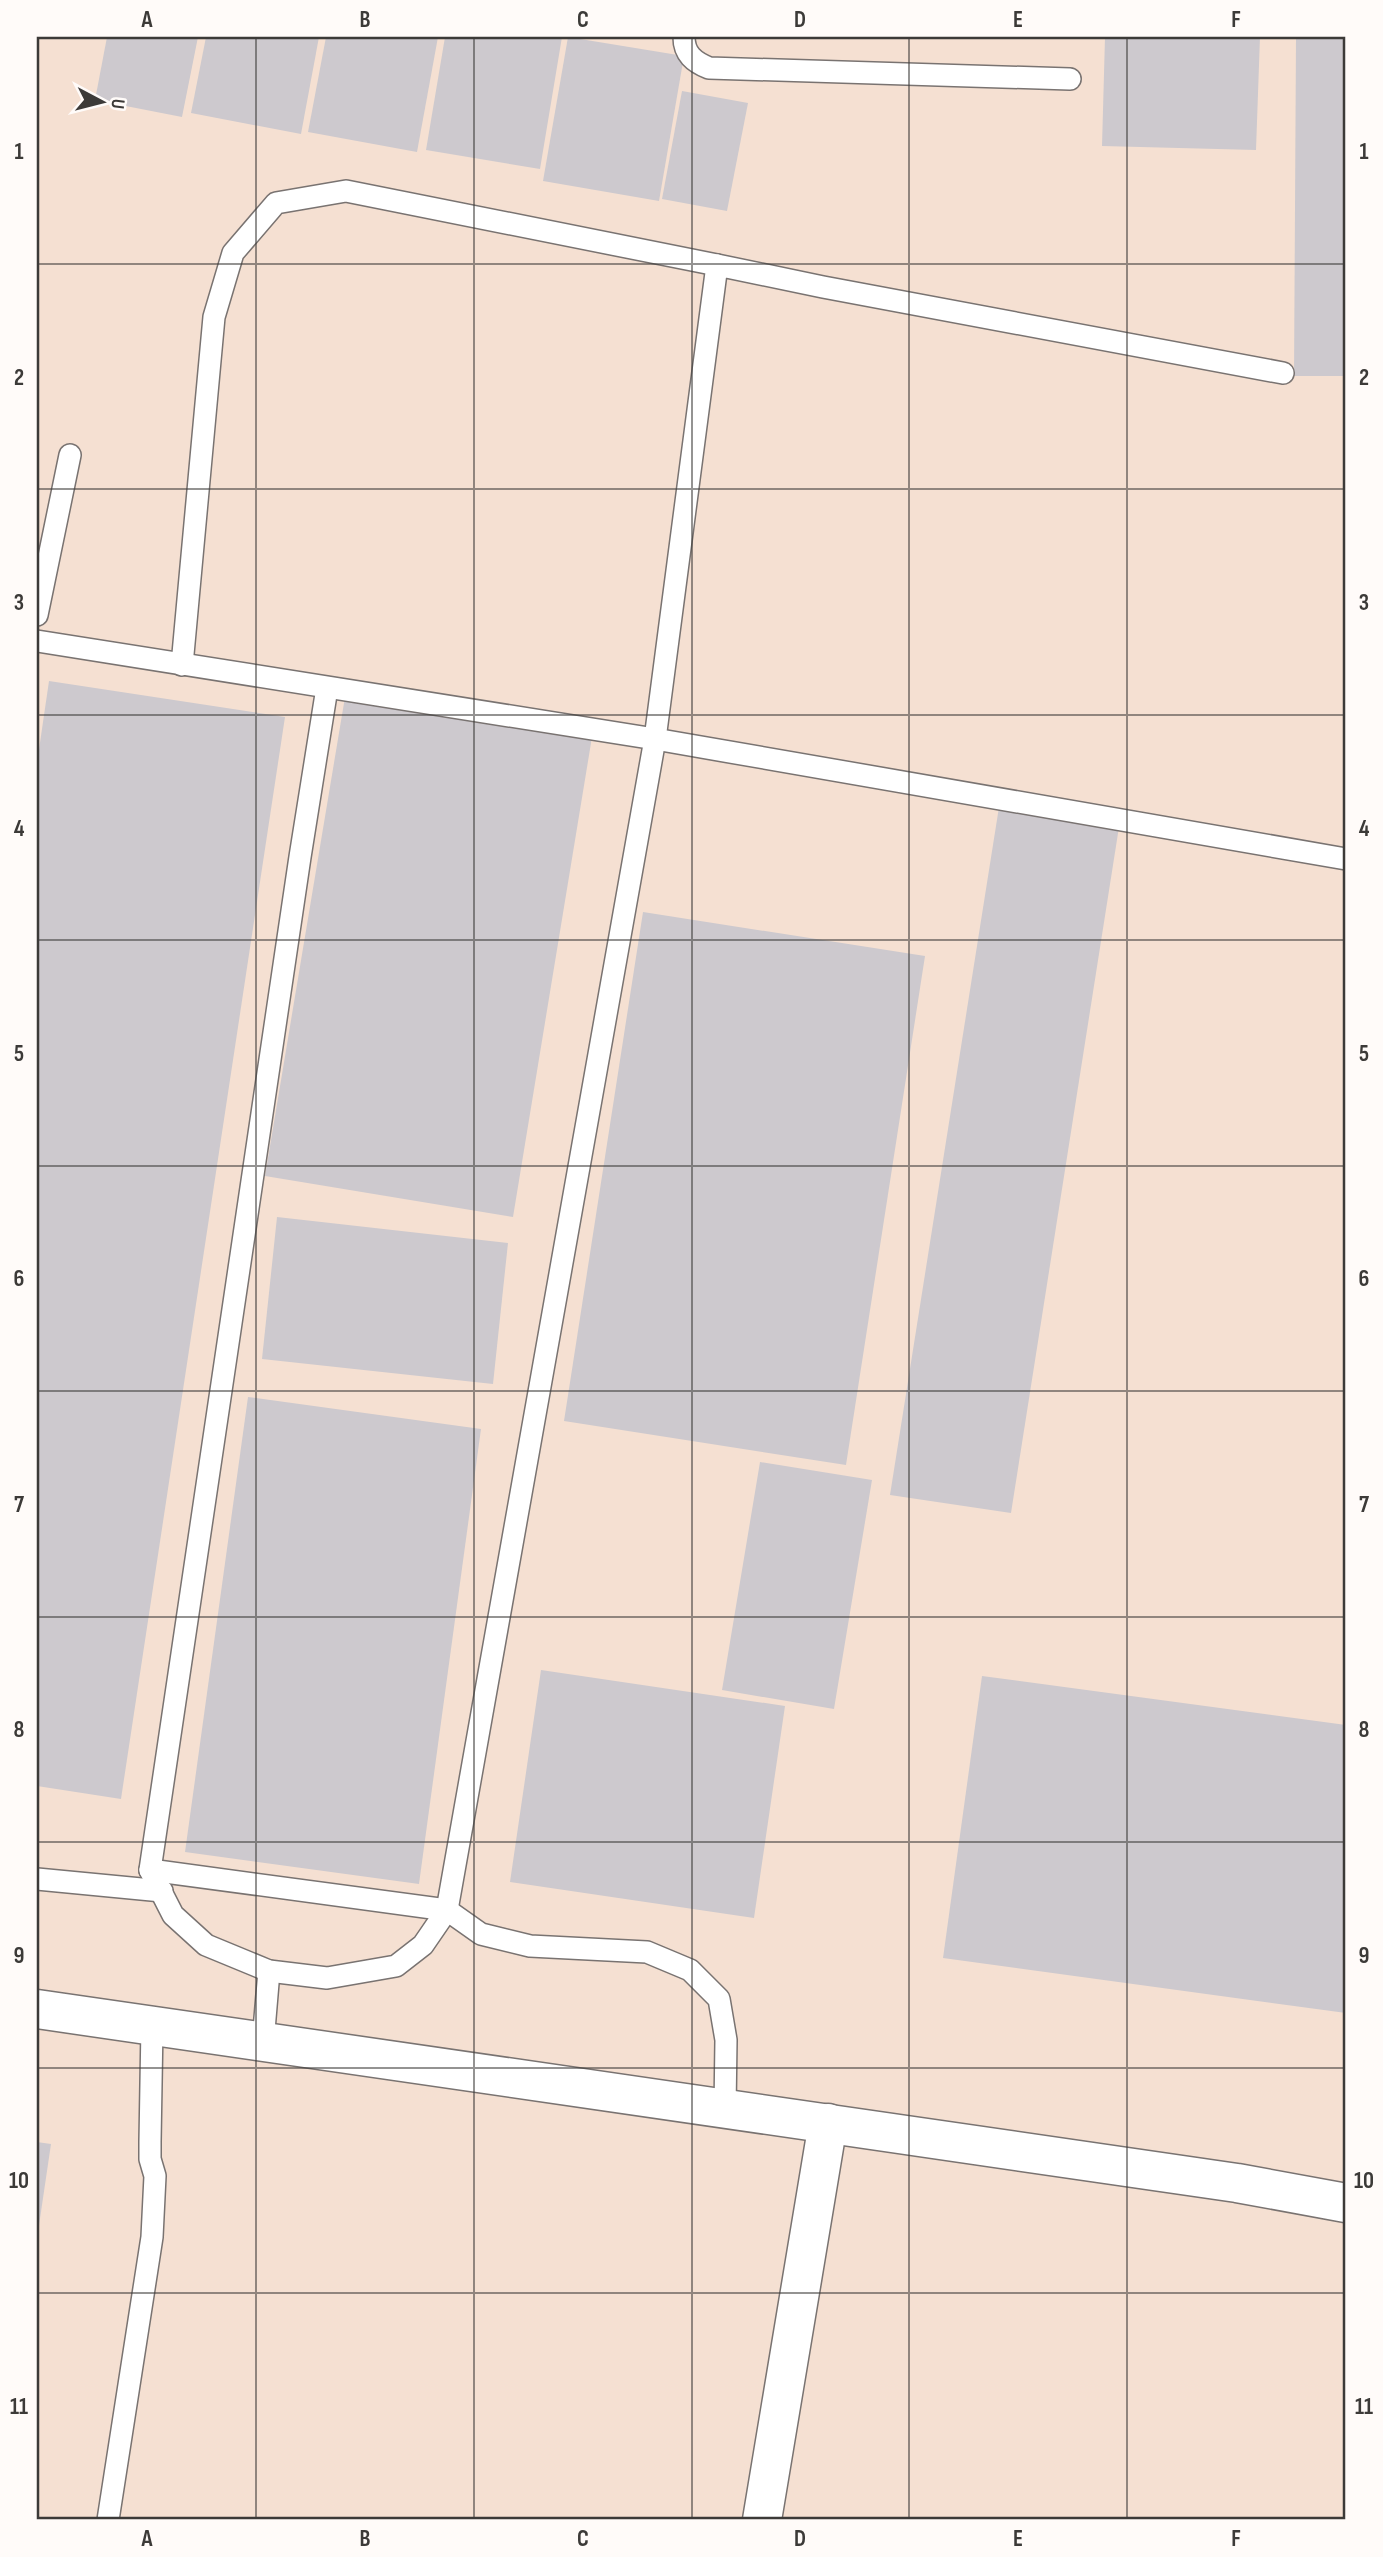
<svg xmlns="http://www.w3.org/2000/svg" width="1383" height="2557" font-family="'Sofia Sans Condensed',sans-serif">
  <rect width="100%" height="100%" fill="#f3edea"/>
  <rect fill="#f5e0d2" x="37" y="37" width="1309" height="2483"/>
  <g fill="#cdc9ce">
    <polygon points="107,37 198,37 182,117 95,100"/>
    <polygon points="206,37 319,37 301,134 191,113"/>
    <polygon points="326,37 438,37 417,152 308,132"/>
    <polygon points="445,37 562,37 540,169 426,150"/>
    <polygon points="568,37 684,56 659,201 543,181"/>
    <polygon points="1105,37 1260,37 1256,150 1102,146"/>
    <polygon points="1296,37 1346,37 1346,376 1294,376"/>
    <polygon points="682,91 748,103 727,211 662,199"/>
    <polygon points="49,681 285,717 121,1799 37,1786 37,763"/>
    <polygon points="345,697 592,737 513,1217 265,1176"/>
    <polygon points="999,807 1119,827 1011,1513 890,1495"/>
    <polygon points="643,912 925,956 846,1465 564,1421"/>
    <polygon points="277,1217 508,1243 493,1384 262,1359"/>
    <polygon points="248,1397 481,1429 419,1884 185,1852"/>
    <polygon points="760,1462 872,1480 834,1709 722,1690"/>
    <polygon points="541,1670 785,1706 754,1918 510,1882"/>
    <polygon points="982,1676 1346,1725 1346,2013 943,1958"/>
    <polygon points="37,2142 51,2144 38,2232 37,2232"/>
  </g>
  <g fill="none" stroke-linecap="round" stroke-linejoin="round">
    <defs>
      <g id="service">
        <path d="M684,37C684,54 694,62 709,68L1070,79"/>
        <polyline points="37,615 70,455"/>
        <polyline points="37,641 655,739 1346,859"/>
        <polyline points="182,665 214,317 233,253 276,203 346,191 717,265"/>
        <polyline points="327,688 300,857 150,1870 173,1915 206,1945 269,1971 327,1978 396,1966 423,1945 447,1910 655,739 717,265 823,287 1283,373"/>
        <polyline points="150,1870 447,1910 481,1934 530,1946 647,1952 690,1970 719,1999 726,2040 725,2109"/>
        <polyline points="37,1879 162,1891"/>
        <polyline points="263,2042 269,1971"/>
        <polyline points="108,2520 152,2237 155,2176 150,2159 150,2142 152,2026"/>
      </g>
      <g id="minor">
        <polyline points="37,2009 1237,2183 1346,2203"/>
        <polyline points="762,2520 828,2123"/>
      </g>
    </defs>
    <use href="#service" stroke="#797371" stroke-width="24"/>
    <use href="#minor" stroke="#797371" stroke-width="41"/>
    <use href="#service" stroke="#fff" stroke-width="21"/>
    <use href="#minor" stroke="#fff" stroke-width="38"/>
  </g>
  <path fill="none" stroke="#3c3a38" stroke-width="2" stroke-opacity="0.55" d="M256,37V2520M474,37V2520M692,37V2520M909,37V2520M1127,37V2520M37,264H1346M37,489H1346M37,715H1346M37,940H1346M37,1166H1346M37,1391H1346M37,1617H1346M37,1842H1346M37,2068H1346M37,2293H1346"/>
  <rect width="1383" height="2557" fill="none" stroke="#fffbf9" stroke-width="77"/>
  <g transform="translate(102 102) rotate(97)" stroke="#fffbf9" stroke-width="5" paint-order="stroke">
  <path d="M0-5L12 26L0 18L-12 26Z" fill="#3c3a38"/>
  <text y="-10" font-size="19" font-weight="bold" text-anchor="middle" fill="#3c3a38">U</text>
  </g>
  <rect x="38" y="38" width="1306" height="2480" fill="none" stroke="#3c3a38" stroke-width="2.5"/>
  <g font-size="23" text-anchor="middle" font-weight="bold" fill="#3c3a38">
    <text x="147" y="27">A</text>
    <text x="365" y="27">B</text>
    <text x="583" y="27">C</text>
    <text x="800" y="27">D</text>
    <text x="1018" y="27">E</text>
    <text x="1236" y="27">F</text>
    <text x="19" y="159">1</text>
    <text x="1364" y="159">1</text>
    <text x="19" y="385">2</text>
    <text x="1364" y="385">2</text>
    <text x="19" y="610">3</text>
    <text x="1364" y="610">3</text>
    <text x="19" y="836">4</text>
    <text x="1364" y="836">4</text>
    <text x="19" y="1061">5</text>
    <text x="1364" y="1061">5</text>
    <text x="19" y="1286">6</text>
    <text x="1364" y="1286">6</text>
    <text x="19" y="1512">7</text>
    <text x="1364" y="1512">7</text>
    <text x="19" y="1737">8</text>
    <text x="1364" y="1737">8</text>
    <text x="19" y="1963">9</text>
    <text x="1364" y="1963">9</text>
    <text x="19" y="2188">10</text>
    <text x="1364" y="2188">10</text>
    <text x="19" y="2414">11</text>
    <text x="1364" y="2414">11</text>
    <text x="147" y="2546">A</text>
    <text x="365" y="2546">B</text>
    <text x="583" y="2546">C</text>
    <text x="800" y="2546">D</text>
    <text x="1018" y="2546">E</text>
    <text x="1236" y="2546">F</text>
  </g>
</svg>
